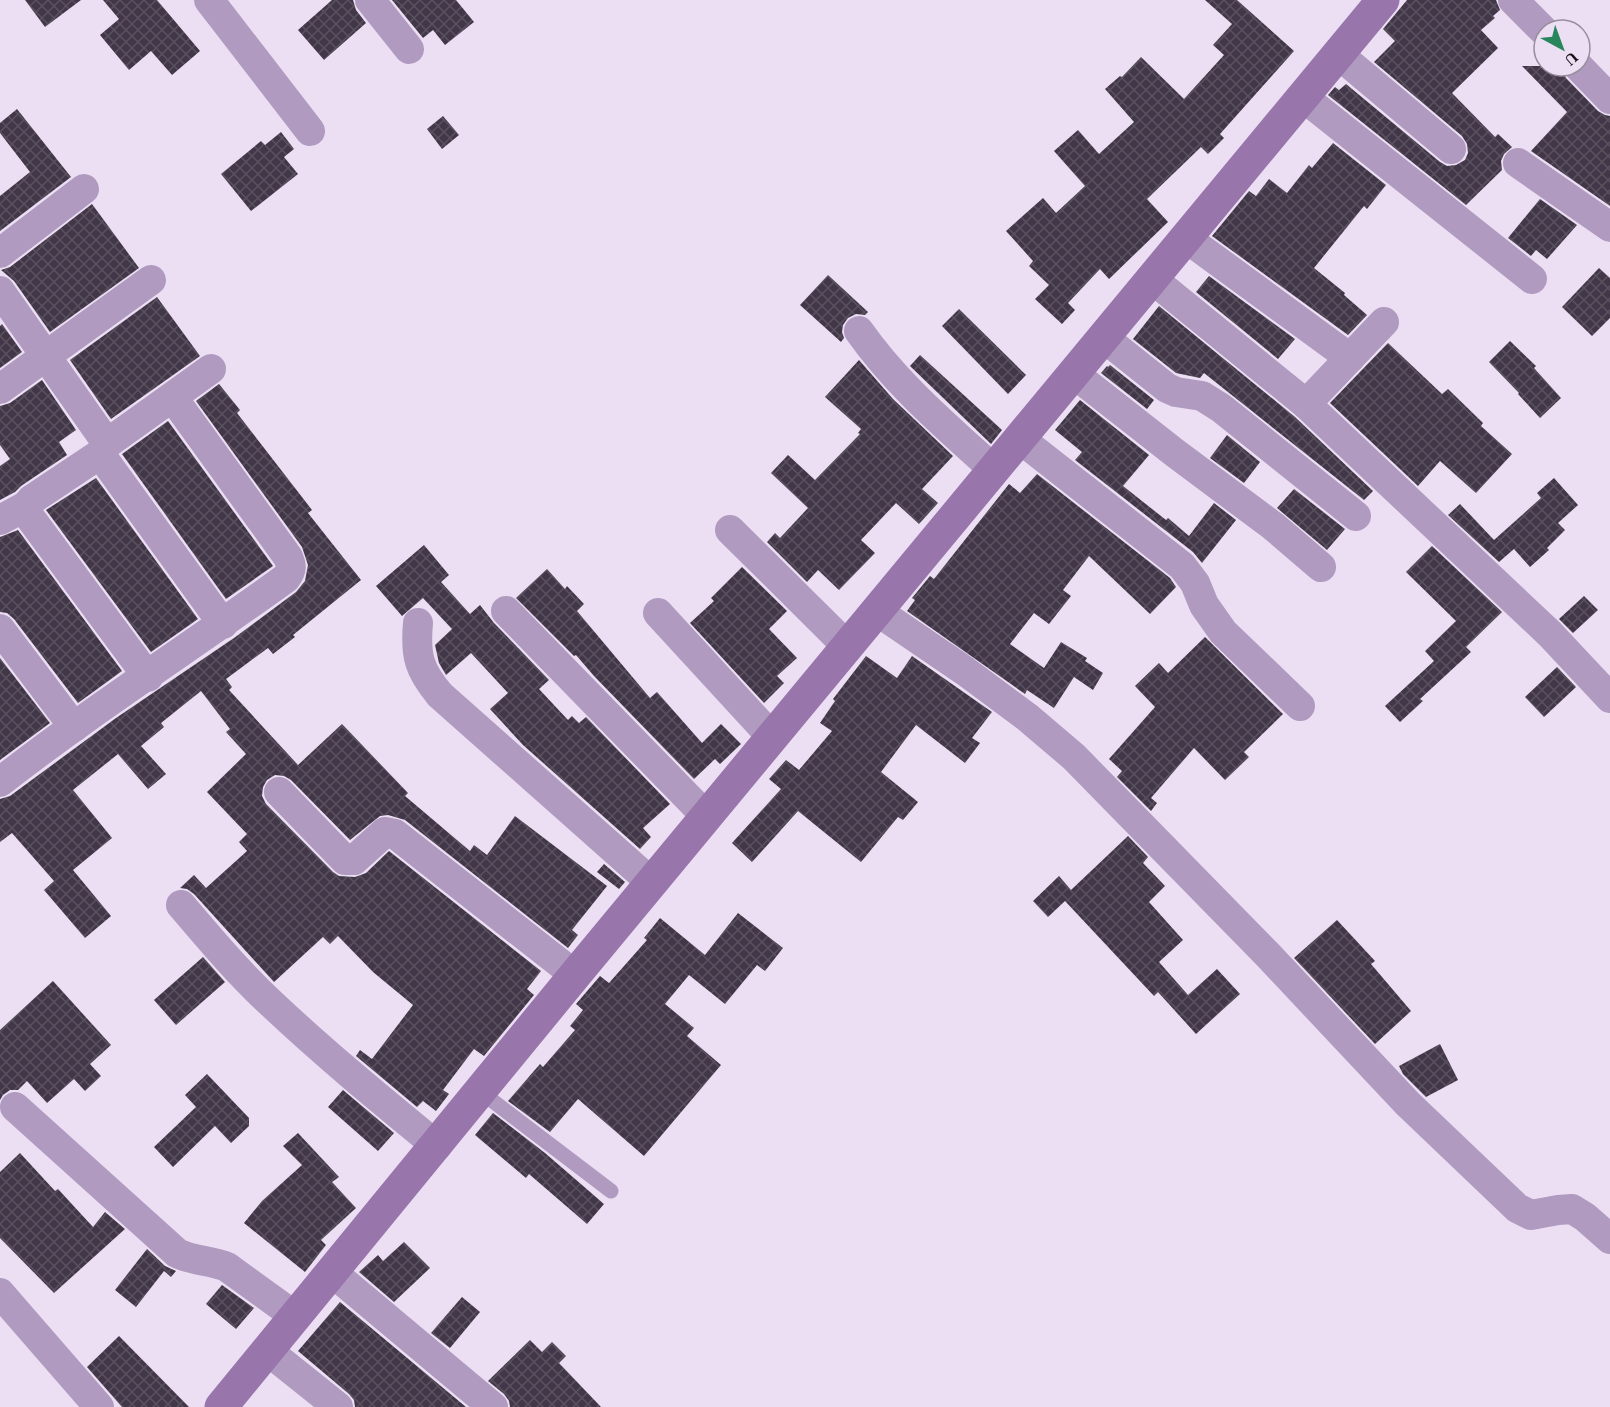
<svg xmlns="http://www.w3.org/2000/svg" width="1610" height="1407" font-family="Georgia,serif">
  <defs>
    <pattern id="building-cross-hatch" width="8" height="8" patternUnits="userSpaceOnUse" patternTransform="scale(1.5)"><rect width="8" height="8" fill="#423748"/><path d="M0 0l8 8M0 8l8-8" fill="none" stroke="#5a515f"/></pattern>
  </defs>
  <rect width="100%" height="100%" fill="#ecdff4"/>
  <g fill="url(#building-cross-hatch)">
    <polygon points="25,0 81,0 45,27"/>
    <polygon points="103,0 157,0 200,51 172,75 151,51 129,70 100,35 119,19"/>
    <polygon points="332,0 353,0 356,10 366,23 324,60 298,30"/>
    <polygon points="392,0 456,0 474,22 445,45 433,30 423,38"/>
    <polygon points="1205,0 1237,0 1294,51 1220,134 1224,138 1208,154 1201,147 1147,199 1168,222 1109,279 1100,269 1068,303 1075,310 1062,324 1035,299 1049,285 1029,266 1033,261 1006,231 1043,198 1056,213 1085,186 1054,151 1078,130 1099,154 1134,122 1105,89 1120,76 1122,77 1141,57 1184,99 1224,55 1213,45 1232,24"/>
    <polygon points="1407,0 1496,0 1500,10 1493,16 1495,18 1481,30 1498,48 1452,93 1495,137 1498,134 1512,147 1504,154 1501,161 1502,170 1466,205 1328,95 1335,87 1339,90 1346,84 1440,162 1447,166 1456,165 1465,160 1468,153 1467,144 1462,136 1374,62 1395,41 1383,29"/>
    <polygon points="1522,66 1561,66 1566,78 1598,111 1605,115 1610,116 1610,206 1531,151 1567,112"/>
    <polygon points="17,109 71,177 0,231 0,196 30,172 0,133 0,123"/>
    <polygon points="443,116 459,135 442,149 427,129"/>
    <polygon points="281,132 294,149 284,157 298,174 251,211 221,174 261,141 265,145"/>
    <polygon points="1333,143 1386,185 1367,209 1364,206 1314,268 1345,293 1344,295 1367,315 1348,335 1212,236 1249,191 1256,196 1269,179 1287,193 1309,165 1312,168"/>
    <polygon points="1540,199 1577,225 1547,259 1536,250 1531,256 1508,238"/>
    <polygon points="92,204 139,268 50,332 14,281 1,270 10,267"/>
    <polygon points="1599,268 1610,278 1610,318 1592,336 1562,307"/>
    <polygon points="828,275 868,312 865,315 856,314 848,318 843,325 842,332 844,338 841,342 800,305"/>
    <polygon points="1209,276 1295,339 1278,359 1196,292"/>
    <polygon points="157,297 200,356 111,419 70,360"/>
    <polygon points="1159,306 1295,417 1373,491 1364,500 1204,373 1200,378 1176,373 1133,339"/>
    <polygon points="959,309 1026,375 1008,394 942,326"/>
    <polygon points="2,324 22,352 0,368 0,326"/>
    <polygon points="1510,341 1536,366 1534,368 1561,398 1540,418 1518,394 1519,393 1489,362"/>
    <polygon points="1388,343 1442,394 1448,389 1483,423 1481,426 1512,454 1476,493 1440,461 1418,486 1330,403"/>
    <polygon points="920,355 1002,430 991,444 910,366"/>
    <polygon points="859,360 893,399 953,456 922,489 938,503 919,524 896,503 861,540 875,553 839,590 818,570 807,582 767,542 775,533 780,538 808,508 771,473 788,455 815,480 860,434 858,433 861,429 825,397"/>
    <polygon points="1110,365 1154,400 1147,409 1101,373 1107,366 1108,367"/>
    <polygon points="42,380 76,430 59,442 67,455 21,486 15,492 0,500 0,466 10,459 0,445 0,406 10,403"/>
    <polygon points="219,384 240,410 237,413 312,510 308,513 361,580 293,635 295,637 273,654 268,648 226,679 232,687 229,690 298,765 342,724 408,793 405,796 470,851 474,845 487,855 515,816 607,886 572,930 578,935 568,948 405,820 388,815 380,816 350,840 291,780 284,776 275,775 267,780 263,787 262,796 266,804 333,872 339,876 355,877 366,873 389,851 541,971 527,989 534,995 484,1056 474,1049 443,1090 449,1094 436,1111 423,1101 417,1107 356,1056 360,1050 372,1059 413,1005 373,972 338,936 330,944 323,937 274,982 194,894 187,889 180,888 194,875 206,888 247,851 239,842 247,834 207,792 246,754 226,732 230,729 201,691 161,723 164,727 141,746 166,774 148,789 118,754 73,790 112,838 73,870 111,916 85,938 44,890 54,881 12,833 0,842 0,799 10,796 116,718 234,638 296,592 305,581 308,565 302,547 196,401"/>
    <polygon points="1080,400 1149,455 1123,486 1166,520 1168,518 1189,536 1214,503 1236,520 1202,563 1193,552 1075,460 1082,452 1055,430"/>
    <polygon points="168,421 273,566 226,599 122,454"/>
    <polygon points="1227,435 1260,462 1244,483 1210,458"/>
    <polygon points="1037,474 1170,578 1176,587 1150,614 1089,556 1063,590 1071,596 1049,624 1034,613 1010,644 1044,668 1061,642 1087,658 1085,661 1103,673 1093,690 1074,677 1054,708 1027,690 1025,694 907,611 915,600 912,598 930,576 934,579 1009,484 1020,493"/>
    <polygon points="96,478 198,619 151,652 46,510"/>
    <polygon points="1554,478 1578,505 1558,523 1565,530 1547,548 1549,550 1530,567 1514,549 1499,562 1448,515 1460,504 1494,540 1541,498 1537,493"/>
    <polygon points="1294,489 1345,529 1327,550 1277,508"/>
    <polygon points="18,530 122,671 78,703 14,619 7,613 0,612 0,537"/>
    <polygon points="424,545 449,575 441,582 470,614 480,605 494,623 549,680 539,689 568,720 572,716 579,723 586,717 670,804 643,828 651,837 640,849 523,745 490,709 508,693 471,653 446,675 439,663 435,645 452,629 423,598 402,616 376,586"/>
    <polygon points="1432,546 1502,612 1466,647 1471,652 1420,699 1423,701 1400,722 1385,706 1434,661 1425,651 1456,621 1406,572"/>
    <polygon points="742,567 787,611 769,629 797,658 777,676 784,683 764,703 690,623 714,601 711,598"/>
    <polygon points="547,569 565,589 567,586 584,604 577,611 650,698 657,692 702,743 721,724 741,744 720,764 715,759 694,779 594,676 576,655 574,656 516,598"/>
    <polygon points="1584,596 1598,610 1573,633 1559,619"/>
    <polygon points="1205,637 1283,714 1244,752 1249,757 1225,780 1194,748 1151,798 1157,803 1151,811 1117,777 1122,771 1109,759 1155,707 1135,686 1159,663 1168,673"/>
    <polygon points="866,656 897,678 912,656 992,712 972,738 980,743 965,763 916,725 881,772 918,802 903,820 898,817 861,862 798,811 752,862 732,843 781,789 769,779 786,760 799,770 832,731 820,723 835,701 833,699"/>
    <polygon points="0,658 50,723 0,760"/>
    <polygon points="1557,667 1576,687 1544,717 1525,697"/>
    <polygon points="1128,836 1148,857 1143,863 1165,886 1149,902 1183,940 1159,962 1188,995 1217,969 1240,994 1196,1034 1158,992 1154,996 1065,901 1048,917 1033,901 1059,876 1071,890"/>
    <polygon points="604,864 625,882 619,889 597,872"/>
    <polygon points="738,913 783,948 765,971 757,965 725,1004 689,975 665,1004 694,1028 687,1036 721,1065 644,1156 578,1099 550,1132 508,1101 540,1064 543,1067 575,1030 570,1026 583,1010 576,1004 600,976 609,983 647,940 644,938 660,918 705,955"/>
    <polygon points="1337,920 1375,961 1371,964 1411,1011 1375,1044 1294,958"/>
    <polygon points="203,957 225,982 176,1025 154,1000"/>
    <polygon points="53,981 111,1045 90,1064 101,1076 85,1091 74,1079 47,1103 27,1081 18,1090 10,1090 3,1095 0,1100 0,1030"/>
    <polygon points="1440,1044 1458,1080 1426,1097 1403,1074 1399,1066"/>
    <polygon points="207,1074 249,1118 249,1126 231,1143 215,1126 173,1167 154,1147 196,1107 185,1095"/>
    <polygon points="343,1090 394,1133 378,1151 328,1107"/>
    <polygon points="493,1113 545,1153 604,1204 587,1224 529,1174 526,1178 475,1135"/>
    <polygon points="298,1133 339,1177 332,1182 356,1208 321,1240 326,1245 305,1272 244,1223 262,1201 302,1165 283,1146"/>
    <polygon points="20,1153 55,1191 58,1189 93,1227 105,1212 125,1229 54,1293 0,1238 0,1172"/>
    <polygon points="404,1242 430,1268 394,1302 359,1272 378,1255 383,1261"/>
    <polygon points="147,1249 165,1266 176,1271 171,1277 164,1271 136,1307 115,1290"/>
    <polygon points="222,1285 254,1308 236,1329 206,1304"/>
    <polygon points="462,1297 480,1312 450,1348 431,1333"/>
    <polygon points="340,1302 466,1407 355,1407 354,1400 349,1394 298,1351"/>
    <polygon points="119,1336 189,1407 122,1407 87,1367"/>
    <polygon points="530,1340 542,1352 552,1342 566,1356 559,1363 601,1407 510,1407 509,1401 504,1394 488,1381"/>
  </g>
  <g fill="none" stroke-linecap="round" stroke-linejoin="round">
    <polyline stroke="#b19abf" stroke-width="15" points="481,1092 611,1191"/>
    <g stroke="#b19abf" stroke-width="30">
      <polyline points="209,0 310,131"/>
      <polyline points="370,0 409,49"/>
      <polyline points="1513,0 1544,31"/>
      <polyline points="1338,54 1451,149"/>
      <polyline points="1578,66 1610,99"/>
      <polyline points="1303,97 1532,279"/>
      <polyline points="1518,163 1610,227"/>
      <polyline points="1186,238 1350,358"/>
      <polyline points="0,253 84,189"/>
      <polyline points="1151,278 1306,404 1550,634 1610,698"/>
      <path d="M0,291L104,439C105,446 105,449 100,454L31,500L26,506V512L148,677"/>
      <path d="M859,331C896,384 946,426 993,469"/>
      <polyline points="1103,337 1167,388 1176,392 1202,396 1221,408 1356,516"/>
      <polyline points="1073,373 1175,453 1273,526 1321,567"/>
      <polyline points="0,389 151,280"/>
      <polyline points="1306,404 1384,322"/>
      <polyline points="1019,438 1182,566 1195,583 1204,605 1223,632 1300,706"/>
      <polyline points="105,445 211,369"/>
      <polyline points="100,454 223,624"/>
      <polyline points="0,520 26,506"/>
      <polyline points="730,530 847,646"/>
      <polyline points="506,611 707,817"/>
      <polyline points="877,611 965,671 1027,717 1074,757 1267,954 1408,1104 1517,1208 1531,1215 1558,1210 1572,1209 1585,1217 1610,1239"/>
      <polyline points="658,613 772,737"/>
      <path d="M418,623C415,656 419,670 440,695L652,883"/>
      <polyline points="0,629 74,727"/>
      <path d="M0,782C92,710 191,647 286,578C292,570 292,566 288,557L173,398"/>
      <polyline points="279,792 345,860 354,860 385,832 395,834 575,975"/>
      <path d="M181,905C210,939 240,975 274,1006C326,1055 381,1100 437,1146"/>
      <path d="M15,1107L177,1253C192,1261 211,1260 227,1267L296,1317"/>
      <polyline points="333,1273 493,1407"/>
      <polyline points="0,1293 99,1407"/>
      <polyline points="268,1351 338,1407"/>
    </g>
    <polyline stroke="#9875ab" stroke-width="33" points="221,1407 575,975 1383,0"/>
  </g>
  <g transform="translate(1562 48) rotate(139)"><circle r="28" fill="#ecdff4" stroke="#978d9d" stroke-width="1.5"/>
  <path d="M0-4.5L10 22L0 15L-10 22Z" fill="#28855c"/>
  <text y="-9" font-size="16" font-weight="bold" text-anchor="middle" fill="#18131a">U</text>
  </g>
</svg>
